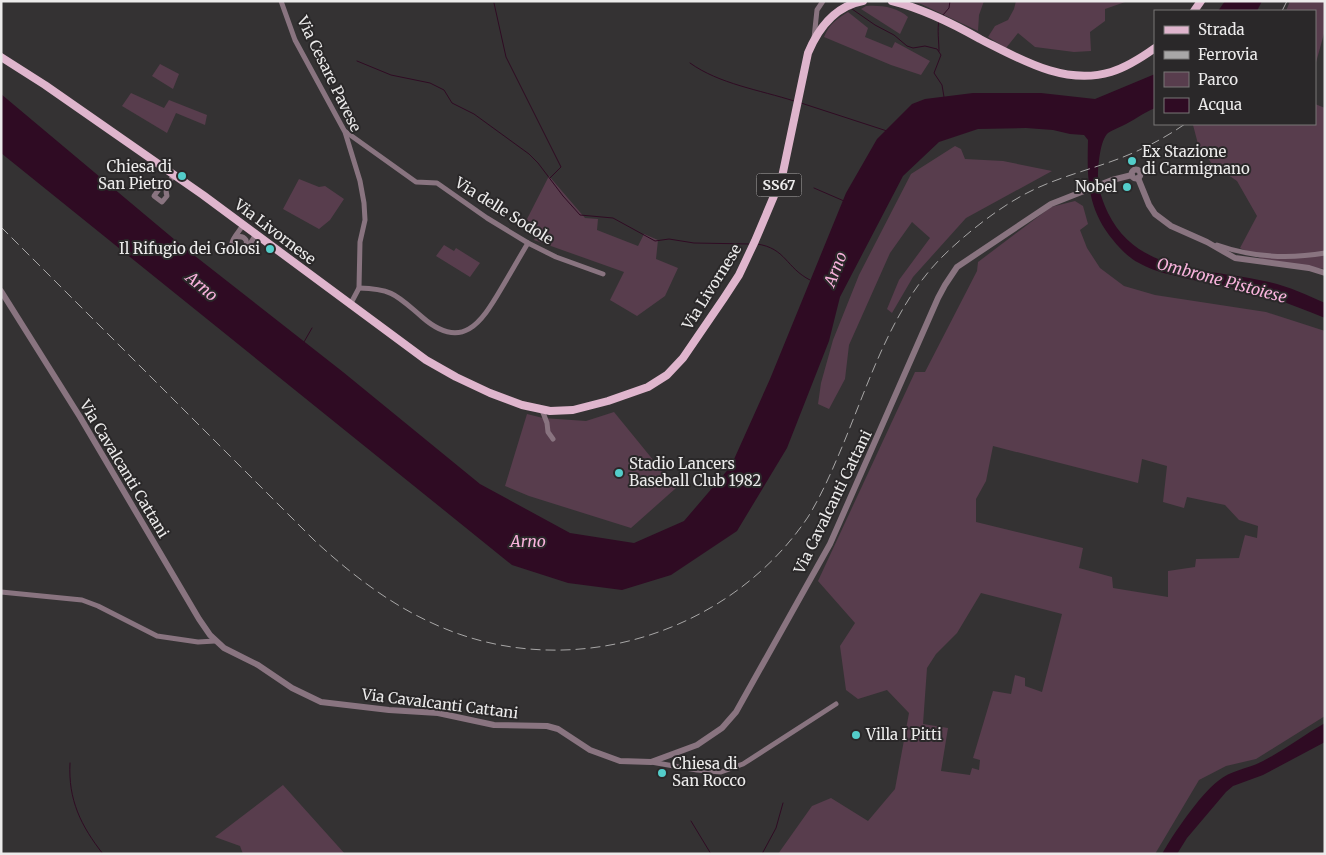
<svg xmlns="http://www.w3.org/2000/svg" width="1326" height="855" font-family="Merriweather,serif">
  <rect width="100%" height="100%" fill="#343233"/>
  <g fill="#583d4d" fill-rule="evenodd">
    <polygon points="909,1 984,1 979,15 978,31 921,4"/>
    <polygon points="1016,1 1128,1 1105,9 1105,21 1090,32 1091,51 1074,52 1035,47 1018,33 1006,48 988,37 995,26 1008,20 1014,9"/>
    <polygon points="1290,1 1325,1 1325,30 1315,66 1315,11 1286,11"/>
    <path d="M866,6C881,5 897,7 908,17L900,34L861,9Z"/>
    <path d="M848,12L868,28L865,37L892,48L895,42L930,61L921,75L891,65L824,37C829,24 837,19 848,12Z"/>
    <polygon points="160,64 179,74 173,89 152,76"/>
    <polygon points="131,93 164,108 169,100 207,115 205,125 176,113 167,133 122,106"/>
    <polygon points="1315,104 1325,108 1325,269 1264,260 1240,248 1257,216 1237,181 1212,164 1198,144 1193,125 1194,124 1315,124"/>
    <polygon points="955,146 961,149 965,159 1003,161 1052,171 966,218 913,277 892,313 887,309 899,280 930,238 912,222 890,253 849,345 845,379 829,409 818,404 821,383 833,340 859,275 911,174"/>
    <polygon points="549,176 585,218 598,219 597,230 638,246 644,234 658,240 656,259 678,268 665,296 637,316 610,300 624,272 534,240 537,234 527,219"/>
    <polygon points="299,179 319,187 325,186 344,199 330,220 319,229 283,209"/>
    <path d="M1075,201L1083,206L1088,224L1080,230L1087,248L1100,268L1124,286L1155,295L1266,312L1325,331V716L1256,759L1226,766L1199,780L1155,854H778L812,806L831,798L868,821L895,789L909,713L887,690L858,699L846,690L840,646L855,623L818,581L915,372H925L977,271L978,262L1051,207ZM993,446L1138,483L1142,459L1167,466L1163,502L1184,508L1187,497L1225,505L1239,520L1258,526L1257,538L1245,535L1239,558L1196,559L1195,567L1168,571V597L1113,588L1112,577L1079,568L1083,548L976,522V499L986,481ZM981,593L1062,614L1042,692L1025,686V678L1015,675L1011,694L993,691L973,758L980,760L979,770L972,768L970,775L941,771L948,728L923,724L927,668L936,654L957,633Z"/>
    <polygon points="444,245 454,251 456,248 480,263 470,277 436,256"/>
    <polygon points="614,412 676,488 631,528 529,496 505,486 527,414 543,418 586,421"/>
    <polygon points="283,785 345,854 243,854 240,846 215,837"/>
  </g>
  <g fill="#2f0b23">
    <polygon points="1225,1 1262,1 1257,11 1218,11"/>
    <path d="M1155,74V108C1143,113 1133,121 1122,126C1118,128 1112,130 1108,133C1100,140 1098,166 1098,177C1098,189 1103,202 1108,213C1138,274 1207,268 1264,281C1285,285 1305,294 1325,303V318C1300,308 1275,298 1249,291C1230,286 1209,284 1189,279C1173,275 1154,272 1139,263C1129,258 1120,249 1113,240C1087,208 1087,179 1088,140L1084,135L1070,134L1053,130L1026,128L978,129L939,142L903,176L840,297L829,341L787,448L737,531L671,575L622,590L568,583L512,565L1,153V94L181,245L343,372L480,484L570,533L634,543L684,521L731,466L770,379L846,193L877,139L912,104L925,99L973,93H1041L1095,99Z"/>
    <path d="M1325,723V742L1263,775L1233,786L1226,792L1187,838L1177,854H1162C1174,833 1199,796 1218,781C1231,770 1248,769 1263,761C1284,750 1304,735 1325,723Z"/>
  </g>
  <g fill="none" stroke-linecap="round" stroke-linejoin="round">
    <g stroke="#2f0b23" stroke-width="1">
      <polyline points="845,1 846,2"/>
      <polyline points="494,3 506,57 561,167 550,178"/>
      <polyline points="852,9 875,25 894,35 907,46 913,48 925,46 937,49 941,55 934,73 942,85 944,97"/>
      <polyline points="943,15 949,8 950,1"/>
      <path d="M939,21C937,28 939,43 939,51"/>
      <polyline points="357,61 391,75 430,83 444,90 452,103 474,114 529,154 538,163 563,196 580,215 613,218 655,241 669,239 694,243 750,244"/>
      <path d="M690,63C719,84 760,90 794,101"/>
      <polyline points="801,103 887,131"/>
      <polyline points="814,188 844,201"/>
      <path d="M757,244C786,248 786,268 810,280"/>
      <polyline points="304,342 312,328"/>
      <path d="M70,763C68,800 81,826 103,854"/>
      <polyline points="691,821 711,854"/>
      <polyline points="762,854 776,828 783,803"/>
    </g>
    <g stroke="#897480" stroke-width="5">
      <polyline points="281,1 295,40 345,132 360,181 364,203 365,220 360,242 359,288 350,305"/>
      <polyline points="814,38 817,10 823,1"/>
      <polyline points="346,132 416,182 437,183 487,218 528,243 556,257 603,274"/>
      <path d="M167,184L162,185L154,196L162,202L167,196C164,188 169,182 174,175"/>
      <path d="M243,225C238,234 226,243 235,252C246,254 251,242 256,234"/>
      <path d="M235,238C239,236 243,236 246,240L247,246"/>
      <path d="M1217,245C1251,257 1289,259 1325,253"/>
      <path d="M359,288C394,289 397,296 422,317C462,352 481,323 501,289C510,274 519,258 528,243"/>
      <polyline points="542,410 547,423 548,432 553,439"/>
      <polyline points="1,592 82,600 98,606 157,636 198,642 215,641"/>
      <polyline points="651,762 697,770 721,772 743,764 836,704"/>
    </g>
    <g stroke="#897480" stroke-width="6">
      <circle cx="1136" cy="174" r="4.5"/>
      <polyline points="1138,178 1149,205 1155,214 1171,226 1207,242 1235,258 1309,268 1325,273"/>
      <polyline points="1,291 80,417 199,619 210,635 224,648 258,665 292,688 321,702 389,710 438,713 494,725 547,726 558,729 590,750 620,761 651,762 697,745 722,728 736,712 830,544 938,298 945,285 957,267 1051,204 1112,180 1132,175"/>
    </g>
    <g stroke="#dfb5cd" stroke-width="8">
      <path d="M892,1C924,9 952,23 980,39C1020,59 1064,86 1111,72C1127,67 1141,58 1155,48"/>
      <polyline points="1194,11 1201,1"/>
      <path d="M1,57L45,85L203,195L426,360L456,377L490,393L522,405L550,411L573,410L608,401L648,387L667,375L683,358L724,298L739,275L755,241L782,177L808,53C818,29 835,6 863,1"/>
    </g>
    <g stroke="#a8a7a7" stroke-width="1" stroke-dasharray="10 5" stroke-linecap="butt">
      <polyline points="1282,11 1287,1"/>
      <path d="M1,227L315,541C350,573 388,603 432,623C564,685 727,637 808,517C819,499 828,480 836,461C866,393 888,312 941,258C965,234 1003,204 1033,190C1066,174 1102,167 1135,152C1153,144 1169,135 1185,124"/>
    </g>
  </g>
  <g fill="#53cdca" stroke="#2a2829" stroke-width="2">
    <circle cx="1132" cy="161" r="5"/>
    <circle cx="182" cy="176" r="5"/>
    <circle cx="1127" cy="187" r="5"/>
    <circle cx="270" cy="249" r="5"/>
    <circle cx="619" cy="473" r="5"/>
    <circle cx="856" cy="735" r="5"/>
    <circle cx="662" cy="773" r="5"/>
  </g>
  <g text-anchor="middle" stroke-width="4" stroke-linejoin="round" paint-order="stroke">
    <rect fill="#2a2829" stroke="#b2b0b1" stroke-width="1" x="756.5" y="173.5" width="45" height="23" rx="4"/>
    <g font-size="14" font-weight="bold" fill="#ecebeb">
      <text x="779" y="190">SS67</text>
    </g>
    <g font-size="15" fill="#ecebeb" stroke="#2a2829">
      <text transform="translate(329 74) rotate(64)" y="5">Via Cesare Pavese</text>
      <text transform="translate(504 211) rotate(32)" y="5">Via delle Sodole</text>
      <text transform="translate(275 232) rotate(37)" y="5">Via Livornese</text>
      <text transform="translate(712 287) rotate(-58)" y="5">Via Livornese</text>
      <text transform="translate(124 469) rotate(59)" y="5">Via Cavalcanti Cattani</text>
      <text transform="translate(833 502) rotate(-64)" y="5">Via Cavalcanti Cattani</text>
      <text transform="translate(440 704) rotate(7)" y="5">Via Cavalcanti Cattani</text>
    </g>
    <g font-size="15" fill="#ecebeb" stroke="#2a2829" text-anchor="start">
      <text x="1142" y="157">Ex Stazione<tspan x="1142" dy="17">di Carmignano</tspan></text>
      <text x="172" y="172" text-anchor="end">Chiesa di<tspan x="172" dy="17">San Pietro</tspan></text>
      <text x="1117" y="192" text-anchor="end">Nobel</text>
      <text x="260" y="254" text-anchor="end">Il Rifugio dei Golosi</text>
      <text x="629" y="469">Stadio Lancers<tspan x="629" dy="17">Baseball Club 1982</tspan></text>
      <text x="866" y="740">Villa I Pitti</text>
      <text x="672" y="769">Chiesa di<tspan x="672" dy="17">San Rocco</tspan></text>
    </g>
    <g font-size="16" font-style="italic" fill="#f9b3dd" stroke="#2a2829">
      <text transform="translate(835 269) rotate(-68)" y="6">Arno</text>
      <text transform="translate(1222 280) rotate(15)" y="6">Ombrone Pistoiese</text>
      <text transform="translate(202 286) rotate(40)" y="6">Arno</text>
      <text x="528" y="547">Arno</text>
    </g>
  </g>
  <rect width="1326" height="855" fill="none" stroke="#ecebeb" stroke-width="5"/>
  <rect x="1154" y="10" width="162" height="115" fill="#2a2829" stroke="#787677"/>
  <rect x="1164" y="26" width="25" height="8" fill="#dfb5cd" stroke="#787677"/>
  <text x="1198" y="35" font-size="15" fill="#ecebeb">Strada</text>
  <rect x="1164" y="51" width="25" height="8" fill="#a8a7a7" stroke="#787677"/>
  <text x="1198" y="60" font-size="15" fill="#ecebeb">Ferrovia</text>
  <rect x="1164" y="72" width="25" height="15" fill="#583d4d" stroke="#787677"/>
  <text x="1198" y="85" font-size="15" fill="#ecebeb">Parco</text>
  <rect x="1164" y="98" width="25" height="15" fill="#2f0b23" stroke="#787677"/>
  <text x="1198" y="110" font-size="15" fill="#ecebeb">Acqua</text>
</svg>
